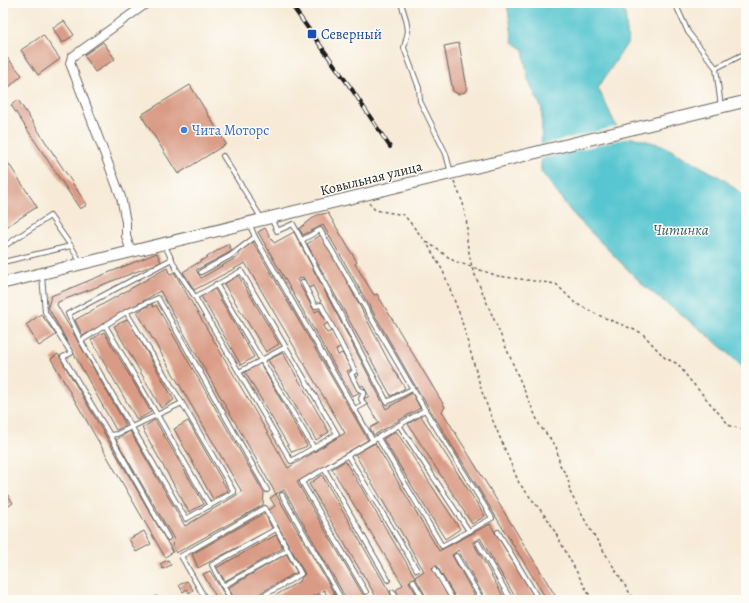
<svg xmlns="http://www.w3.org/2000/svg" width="749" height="603" font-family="Alegreya,serif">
  <rect width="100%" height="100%" fill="#fdfcf7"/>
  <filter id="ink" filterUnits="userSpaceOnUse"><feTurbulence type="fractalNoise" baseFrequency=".025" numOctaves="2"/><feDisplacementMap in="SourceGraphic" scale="8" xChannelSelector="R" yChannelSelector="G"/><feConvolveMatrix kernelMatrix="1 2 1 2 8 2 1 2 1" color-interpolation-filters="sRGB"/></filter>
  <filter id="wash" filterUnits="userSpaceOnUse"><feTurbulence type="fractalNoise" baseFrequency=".012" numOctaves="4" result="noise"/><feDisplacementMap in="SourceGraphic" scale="16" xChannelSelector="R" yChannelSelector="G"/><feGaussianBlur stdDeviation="0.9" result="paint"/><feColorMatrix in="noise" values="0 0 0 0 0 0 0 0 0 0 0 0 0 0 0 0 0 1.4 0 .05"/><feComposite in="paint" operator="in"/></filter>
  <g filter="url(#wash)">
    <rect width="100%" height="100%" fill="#f7ebd8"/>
    <polygon fill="#59c6d0" stroke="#3a7176" points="507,3 624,3 628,42 598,88 620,134 662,145 725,180 746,198 746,370 709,336 644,286 572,213 541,171 542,109 528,79 523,49 513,42"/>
    <polygon fill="#f7ebd8" points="618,126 621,132 636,136 539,159 540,145"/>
    <g id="blocks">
      <g fill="#d99b85">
        <polygon points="64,21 74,35 62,43 53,28"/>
        <polygon points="43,35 60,59 38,75 21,50"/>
        <polygon points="103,42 115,59 95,72 84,55"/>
        <polygon points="459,43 467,88 465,92 458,94 453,91 444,46"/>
        <polygon points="3,53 22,75 3,93"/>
        <polygon points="190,85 226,144 178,174 141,115"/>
        <polygon points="18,100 87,205 80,209 11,105"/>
        <polygon points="3,155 37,207 3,229 3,206 6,204 3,199"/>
        <polygon points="328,213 357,262 355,264 374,295 377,294 445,407 442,411 558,600 547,600 413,382 323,225 303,235 299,229 317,215"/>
        <polygon points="265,228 274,243 294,232 386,409 412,393 420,408 374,435 370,428 379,423 364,399 369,396 363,385 359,387 355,377 359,375 313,286 309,288 303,277 297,280 315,312 319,310 328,323 323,326 327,333 332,331 340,347 336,350 338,355 342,353 352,369 347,371 359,393 352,396 258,232"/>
        <polygon points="321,235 342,272 388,360 405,388 391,396 307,244"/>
        <polygon points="253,242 368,440 297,482 366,600 347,600 284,490 276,494 338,600 327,600 329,599 324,590 306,600 268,600 300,581 302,577 305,574 269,510 275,506 270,498 276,494 160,291 83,336 75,320 167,268 170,275 174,272 288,468 345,433 245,263 194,290 183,272 228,244 232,251 196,270 201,278 239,256 240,250"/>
        <polygon points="157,253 161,262 58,302 57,305 126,425 116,430 48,307 51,296 56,294"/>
        <polygon points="238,275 279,344 266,352 224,284"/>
        <polygon points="214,288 254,357 241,365 201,296"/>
        <polygon points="152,304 153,307 156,305 264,493 263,505 176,553 172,544 175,541 116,440 130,431 185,526 242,492 137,312"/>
        <polygon points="41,314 56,335 39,346 26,325"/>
        <polygon points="128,319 174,400 161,408 114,326"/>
        <polygon points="104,332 151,412 137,420 91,340"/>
        <polygon points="283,353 329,432 316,440 268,360"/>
        <polygon points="58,354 173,552 165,557 51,359"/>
        <polygon points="260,363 307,446 292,452 245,372"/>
        <polygon points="421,416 485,516 472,524 408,424"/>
        <polygon points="155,420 204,504 189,512 142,428"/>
        <polygon points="188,421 228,491 213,499 174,429"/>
        <polygon points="396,431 460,529 445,539 383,439"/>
        <polygon points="375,443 439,551 490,524 536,600 517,600 480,538 473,542 505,600 486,600 458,550 452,555 477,600 457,600 436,565 432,568 450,600 428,600 415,577 424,571 355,454"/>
        <polygon points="345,461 415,577 409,582 420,600 402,600 396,590 403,585 332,469"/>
        <polygon points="322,475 394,600 378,600 309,484"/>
        <polygon points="7,494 13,503 3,510 3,497"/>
        <polygon points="265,513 272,529 198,568 192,554"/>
        <polygon points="144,531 151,544 136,552 129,539"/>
        <polygon points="276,535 283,548 225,581 216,568"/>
        <polygon points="286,554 297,572 248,600 235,600 228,588"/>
        <polygon points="168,560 171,565 163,569 160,564"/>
        <polygon points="210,571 228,600 218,600 203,574"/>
        <polygon points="187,581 193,590 189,593 187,589 183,592 179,585"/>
        <polygon points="157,596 159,600 149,600"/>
      </g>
    </g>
  </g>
  <g filter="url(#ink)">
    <use href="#blocks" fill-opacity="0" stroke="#69645e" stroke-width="1"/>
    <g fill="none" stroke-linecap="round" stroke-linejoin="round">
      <defs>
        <g id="service">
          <polyline points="401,3 406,19 408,31 404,48 419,88 420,101 446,154 451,173"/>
          <polyline points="675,3 688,32 716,68 721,107"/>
          <polyline points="716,68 746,53"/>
          <polyline points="223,156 262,219"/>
          <polyline points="271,218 277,231 293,224 387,402 412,389"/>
          <polyline points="249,223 255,237 373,441"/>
          <polyline points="302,240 320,230 425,410 492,518 442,546 378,438"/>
          <polyline points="164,244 177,270 195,297 291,461 337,434 241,271 195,297"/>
          <polyline points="3,247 50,216 71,246"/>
          <polyline points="3,262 71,246 81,263"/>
          <polyline points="201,272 230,256 255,237"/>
          <polyline points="42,275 45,312 71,353 63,357 110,435 168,538"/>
          <polyline points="303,282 315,306 321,305 355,371 351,374 359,389 364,392 361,399 364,404 355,409"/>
          <polyline points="216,284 314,448"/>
          <polyline points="126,312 182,403 234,492 186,519 81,341 68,314 172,259"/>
          <polyline points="105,325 210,506"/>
          <polyline points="81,341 126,312 158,298 267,490"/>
          <polyline points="239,372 286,347"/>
          <polyline points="399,425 469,531"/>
          <polyline points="110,435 117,434 182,403"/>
          <polyline points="348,456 417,570"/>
          <polyline points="325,470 388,580"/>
          <polyline points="282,495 342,600"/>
          <polyline points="498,532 539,600"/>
          <polyline points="478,543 511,600"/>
          <polyline points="456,556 482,600"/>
          <polyline points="435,569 453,600"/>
          <polyline points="413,581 424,600"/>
          <polyline points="223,586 288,550"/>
          <polyline points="366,592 302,482 425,410"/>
          <polyline points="393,592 397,600"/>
          <polyline points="206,600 181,556 265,508 301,574 256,600"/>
          <polyline points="231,600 212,565 276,529"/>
          <polyline points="314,600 319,597"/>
        </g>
        <polyline id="minor" points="131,252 126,236 126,222 121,197 70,63 72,57 147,3"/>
        <polyline id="secondary" points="3,283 746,101"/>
      </defs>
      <use href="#service" stroke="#69645e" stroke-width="6"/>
      <use href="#minor" stroke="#69645e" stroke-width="10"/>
      <use href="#secondary" stroke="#69645e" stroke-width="13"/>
      <g stroke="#69645e" stroke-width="1.5" stroke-dasharray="3 3" stroke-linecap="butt">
        <polyline points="454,181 463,203 467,225 467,242 472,268 525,392 540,426 556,446 560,465 568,478 570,492 587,524 634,600"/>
        <polyline points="369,203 375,210 404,215 426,242 443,271 460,315 482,392 493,421 519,483 549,521 592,600"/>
        <polyline points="427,242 454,261 498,276 556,284 575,303 598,315 642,333 665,358 678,364 689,379 730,426 746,430"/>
      </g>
      <use href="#service" stroke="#fff" stroke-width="4"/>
      <use href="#minor" stroke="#fff" stroke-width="8"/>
      <use href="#secondary" stroke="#fff" stroke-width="11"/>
      <defs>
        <polyline id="rail" points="290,3 353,91 390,147"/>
      </defs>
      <use href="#rail" stroke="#1c1c1c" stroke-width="4"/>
      <use href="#rail" stroke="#fdfcf7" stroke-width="2.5" stroke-dasharray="8" stroke-linecap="butt"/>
    </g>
  </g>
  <rect fill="#1a4fb4" stroke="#fdfcf7" stroke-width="1.5" x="307" y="29" width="10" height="10" rx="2"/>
  <circle fill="#3f7fe0" stroke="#fdfcf7" stroke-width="1.5" cx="184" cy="130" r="4"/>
  <g text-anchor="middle" stroke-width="3" stroke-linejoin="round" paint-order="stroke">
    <g font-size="14" fill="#164399" stroke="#fdfcf7" text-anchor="start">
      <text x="321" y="39">Северный</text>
    </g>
    <g font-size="14" fill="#366cbe" stroke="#fdfcf7" text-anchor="start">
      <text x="192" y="135">Чита Моторс</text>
    </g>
    <g font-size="14" fill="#1c1c1c" stroke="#fdfcf7">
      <text transform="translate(371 178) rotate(-14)" y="5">Ковыльная улица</text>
    </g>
    <g font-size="15" font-style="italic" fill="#346064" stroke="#fdfcf7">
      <text x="681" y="235">Читинка</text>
    </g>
  </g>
  <rect width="749" height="603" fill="none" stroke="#fdfcf7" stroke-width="16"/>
</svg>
